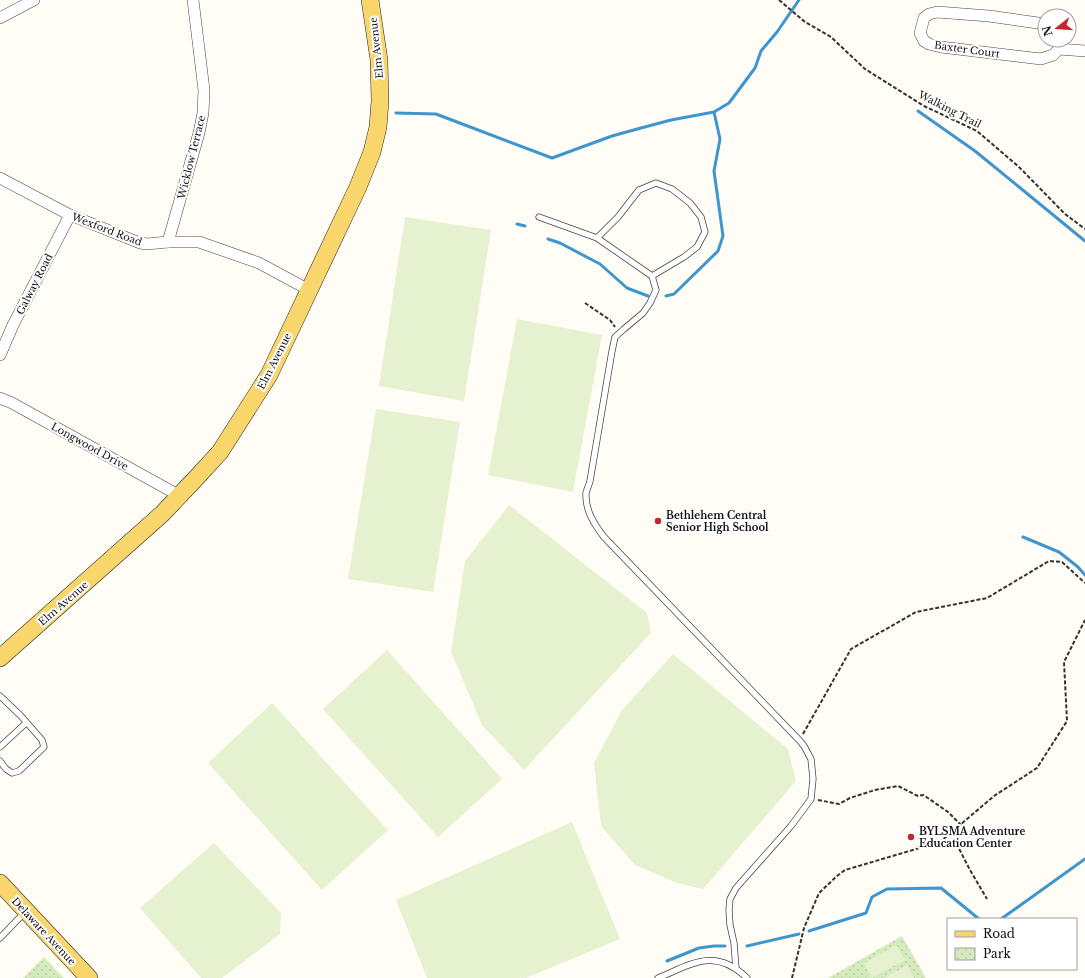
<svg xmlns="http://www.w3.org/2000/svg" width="1085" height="978" font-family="'Libre Baskerville',serif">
  <defs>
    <pattern id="park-dots" width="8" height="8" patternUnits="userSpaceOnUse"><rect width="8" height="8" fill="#d5ebbd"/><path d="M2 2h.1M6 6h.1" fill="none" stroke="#b6c8a1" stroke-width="1.8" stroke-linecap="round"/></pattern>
  </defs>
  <rect width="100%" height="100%" fill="#fffdf5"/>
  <g fill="url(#park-dots)">
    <polygon points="902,936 926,978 828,978"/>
    <polygon points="44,957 64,978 23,978"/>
  </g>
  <g fill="#e6f2cf">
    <polygon points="405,217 491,230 464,401 379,386"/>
    <polygon points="517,319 602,335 573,492 488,475"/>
    <polygon points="376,409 460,422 433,592 348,579"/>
    <polygon points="509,505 647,613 651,633 524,770 482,725 451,652 465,561"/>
    <polygon points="387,650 502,779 438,837 323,709"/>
    <polygon points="673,654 788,749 796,781 703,889 677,883 635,865 601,826 594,763 622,710"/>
    <polygon points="272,703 388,830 322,890 208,763"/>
    <polygon points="572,822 620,939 526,978 427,978 396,900"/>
    <polygon points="214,843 281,913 280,934 222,978 201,978 140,908"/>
    <polygon points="896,945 905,960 872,978 864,963"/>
    <polygon points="907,965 914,978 885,978"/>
  </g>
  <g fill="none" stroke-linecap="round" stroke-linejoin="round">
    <g stroke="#3f96cf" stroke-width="3">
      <polyline points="918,111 975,151 1085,241"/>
      <polyline points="396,113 436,114 552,158 612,136 641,128 671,120 714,112 729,103 755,68 761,51 777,32 799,0"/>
      <polyline points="517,224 525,226"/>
      <polyline points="548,239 560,243 600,264 627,288 648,296"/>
      <polyline points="666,296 674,294 718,251 723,236 714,171 720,139 714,112"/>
      <polyline points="1023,537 1059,552 1078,567 1085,575"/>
      <polyline points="1001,919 1085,859"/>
      <polyline points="809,931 866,913 872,897 887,889 941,888 979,919"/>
      <polyline points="747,946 799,934"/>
      <polyline points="667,961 699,948 714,946 725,946"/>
    </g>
    <defs>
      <g id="lane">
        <polyline points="539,217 597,238 618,217 639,190 656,183 672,189 690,203 701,217 705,232 697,247 684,257 652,276 597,238"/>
        <path d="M652,276L656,290L650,303L643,313L624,329L615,337L612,351L590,481C589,485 587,489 586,493C585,510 594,524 604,537L800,741L804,746L811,759L813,779L811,799L791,826L736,888L730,899L729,910L730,925L734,943L736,969"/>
        <polyline points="0,696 21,716 42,740 44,747 19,771 12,773 6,769 0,761"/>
        <polyline points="0,747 26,723"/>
        <polyline points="0,938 25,912"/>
        <path d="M658,978C692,964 715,947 747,978"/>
      </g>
      <g id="street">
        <polyline points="0,18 34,0"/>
        <polyline points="1045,24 989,16 937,12 929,14 924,18 920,33 924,41 929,44 941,47 1041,59 1053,55 1059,49 1059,40"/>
        <polyline points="1059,49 1085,51"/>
        <polyline points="0,178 70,215 140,243 147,244 168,242 199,242 259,263 309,290"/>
        <polyline points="168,242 199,133 203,113 204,90 193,0"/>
        <polyline points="0,355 13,325 70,215"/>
        <polyline points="0,398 12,403 180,496"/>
      </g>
      <g id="primary">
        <polyline points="0,658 162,514 198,476 220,452 269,375 358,187 372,152 378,127 380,101 379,60 370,0"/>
        <polyline points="0,883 89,978"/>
      </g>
    </defs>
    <use href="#lane" stroke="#444" stroke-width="7"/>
    <use href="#street" stroke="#444" stroke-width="12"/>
    <use href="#primary" stroke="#222" stroke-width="18"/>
    <g stroke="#333" stroke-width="2" stroke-dasharray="4 2" stroke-linecap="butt">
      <polyline points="779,0 805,22 831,37 865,69 924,106 977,131 1019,167 1065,214 1085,229"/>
      <polyline points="585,303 610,320 615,327"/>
      <polyline points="803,734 851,649 916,612 987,598 1049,561 1062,562 1085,583"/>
      <polyline points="818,800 839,804 850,798 875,790 898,786 918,796 923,795 925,796 948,812 961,825"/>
      <polyline points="951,833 970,870 987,899"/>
      <polyline points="792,978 804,928 819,893 837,876 845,870 940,842 994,796 1037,768 1067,721 1064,662 1085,620"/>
    </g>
    <use href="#lane" stroke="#fff" stroke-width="5.5"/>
    <use href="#street" stroke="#fff" stroke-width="11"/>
    <use href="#primary" stroke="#f9d66b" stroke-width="17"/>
  </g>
  <g fill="#c4262e" stroke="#fff" stroke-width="1.5">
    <circle cx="658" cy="521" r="4"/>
    <circle cx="911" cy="837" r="4"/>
  </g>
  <g text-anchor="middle" stroke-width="4" stroke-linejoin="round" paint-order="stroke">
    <g font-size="10" fill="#111" stroke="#fff">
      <text transform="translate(376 48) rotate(-96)" y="4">Elm Avenue</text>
      <text transform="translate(967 49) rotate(8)" y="4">Baxter Court</text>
      <text transform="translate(950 109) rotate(27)" y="4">Walking Trail</text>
      <text transform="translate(191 157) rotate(-76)" y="4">Wicklow Terrace</text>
      <text transform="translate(107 229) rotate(21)" y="4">Wexford Road</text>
      <text transform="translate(34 284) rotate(-63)" y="4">Galway Road</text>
      <text transform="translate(274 361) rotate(-63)" y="4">Elm Avenue</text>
      <text transform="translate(90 446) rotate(29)" y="4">Longwood Drive</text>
      <text transform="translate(63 603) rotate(-41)" y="4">Elm Avenue</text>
      <text transform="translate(44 931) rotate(47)" y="4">Delaware Avenue</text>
    </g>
    <g font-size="10" font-weight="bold" fill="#111" stroke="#fff" text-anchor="start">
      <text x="666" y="519">Bethlehem Central<tspan x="666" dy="12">Senior High School</tspan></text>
      <text x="919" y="835">BYLSMA Adventure<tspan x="919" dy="12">Education Center</tspan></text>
    </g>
  </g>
  <rect x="947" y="918" width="130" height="52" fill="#ffffff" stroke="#a0a0a0"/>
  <rect x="955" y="931" width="20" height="6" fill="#f9d66b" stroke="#a0a0a0"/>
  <text x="983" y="938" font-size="12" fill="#111111">Road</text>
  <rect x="955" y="948" width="20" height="12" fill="url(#park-dots)" stroke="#a0a0a0"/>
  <text x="983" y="958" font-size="12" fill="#111111">Park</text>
  <g transform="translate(1057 28) rotate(253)"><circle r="19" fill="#ffffff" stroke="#a0a0a0"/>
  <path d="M0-3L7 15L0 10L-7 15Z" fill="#c4262e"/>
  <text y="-6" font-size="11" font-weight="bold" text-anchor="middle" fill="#111111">N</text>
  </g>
</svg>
